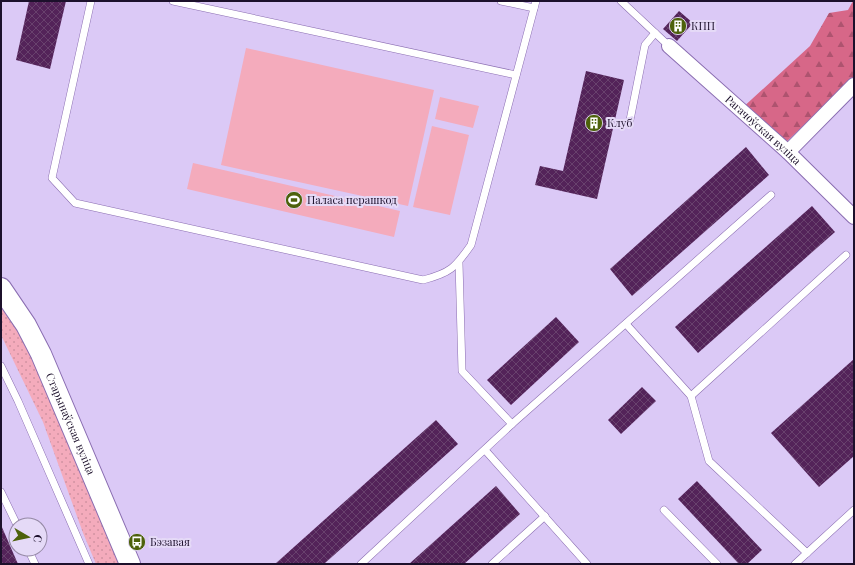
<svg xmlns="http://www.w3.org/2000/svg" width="855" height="565" font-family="'Playfair Display',serif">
  <defs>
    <pattern id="green-dots" width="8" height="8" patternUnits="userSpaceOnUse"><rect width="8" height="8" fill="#f4abbc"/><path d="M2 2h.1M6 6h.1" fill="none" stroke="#d192a2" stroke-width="1.8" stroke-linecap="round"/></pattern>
    <pattern id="forest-firs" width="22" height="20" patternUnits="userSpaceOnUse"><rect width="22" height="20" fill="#d76788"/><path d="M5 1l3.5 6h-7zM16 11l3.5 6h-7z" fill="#ae536f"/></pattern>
    <pattern id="building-cross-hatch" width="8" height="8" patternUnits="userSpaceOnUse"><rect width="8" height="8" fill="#532359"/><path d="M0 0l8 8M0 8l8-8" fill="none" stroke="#68416d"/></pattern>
  </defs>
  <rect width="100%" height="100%" fill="#dbc9f6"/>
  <polygon fill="url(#green-dots)" points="1,301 37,358 121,564 96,564 83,533 43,422 1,335"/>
  <polygon fill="url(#forest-firs)" points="853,1 854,77 781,147 740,110 810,46 829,13 848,10"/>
  <g fill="#f4abbc">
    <polygon points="246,48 434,90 408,206 221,165"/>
    <polygon points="440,97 479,106 473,128 435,119"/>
    <polygon points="432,126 469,135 450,215 413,207"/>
    <polygon points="193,163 400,211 394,237 187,189"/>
  </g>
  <g fill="url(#building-cross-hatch)">
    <polygon points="29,1 66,1 50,69 16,60"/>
    <polygon points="679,11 693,23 677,41 663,29"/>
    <polygon points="586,71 624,80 597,199 535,185 540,166 563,171"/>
    <polygon points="746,147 769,175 632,296 610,269"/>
    <polygon points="812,206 835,232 698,353 675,327"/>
    <polygon points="556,317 579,342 511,405 487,380"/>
    <polygon points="854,359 854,456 819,487 771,433"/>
    <polygon points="642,387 656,401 621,434 608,420"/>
    <polygon points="436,420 458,444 324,564 275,564"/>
    <polygon points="697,481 762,550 747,564 739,564 678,499"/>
    <polygon points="496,486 520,514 464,564 409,564"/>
    <polygon points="1,525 18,564 1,564"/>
  </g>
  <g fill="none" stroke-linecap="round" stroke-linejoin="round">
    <defs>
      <g id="lane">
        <path d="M91,1L52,178L75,203L423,280C450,273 455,268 471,245L536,1"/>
        <polyline points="173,1 516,75"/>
        <polyline points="501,1 534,8"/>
        <polyline points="621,1 669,46"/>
        <polyline points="630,120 645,45 655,33"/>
        <polyline points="459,263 462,371 512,424"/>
        <polyline points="626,324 691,396 709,461 807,553"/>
        <polyline points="1,366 18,401 89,564"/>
        <polyline points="691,396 846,255"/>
        <polyline points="485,450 587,564"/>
        <polyline points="1,492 17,525"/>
        <polyline points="664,510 717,564"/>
        <polyline points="28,549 35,564"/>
        <polyline points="361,564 512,424 771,195"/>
        <polyline points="492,564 545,516"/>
        <polyline points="795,564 854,510"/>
      </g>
      <g id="street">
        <path id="s1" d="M669,46L788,152L854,217"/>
        <polyline points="788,152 854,85"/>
      </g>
      <g id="secondary">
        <path id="s2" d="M1,288L26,325L41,354L130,564"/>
      </g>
    </defs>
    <use href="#lane" stroke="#8a6db1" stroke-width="8"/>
    <use href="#street" stroke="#8a6db1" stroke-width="16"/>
    <use href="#secondary" stroke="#8a6db1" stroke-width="22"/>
    <use href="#lane" stroke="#fff" stroke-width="7"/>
    <use href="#street" stroke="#fff" stroke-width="14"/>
    <use href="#secondary" stroke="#fff" stroke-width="20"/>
  </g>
  <defs>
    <symbol id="building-disc" viewBox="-11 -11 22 22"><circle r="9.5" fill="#4d610b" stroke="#e5daf7"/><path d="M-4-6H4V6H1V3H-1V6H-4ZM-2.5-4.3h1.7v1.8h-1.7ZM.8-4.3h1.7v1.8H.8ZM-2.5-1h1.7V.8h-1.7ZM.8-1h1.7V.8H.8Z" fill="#fff"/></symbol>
    <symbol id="stadium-disc" viewBox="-11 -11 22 22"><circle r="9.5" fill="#4d610b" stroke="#e5daf7"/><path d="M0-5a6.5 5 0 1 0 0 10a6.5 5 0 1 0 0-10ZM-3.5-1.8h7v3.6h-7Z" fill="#fff"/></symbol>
    <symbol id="bus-disc" viewBox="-11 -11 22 22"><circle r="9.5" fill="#4d610b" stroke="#e5daf7"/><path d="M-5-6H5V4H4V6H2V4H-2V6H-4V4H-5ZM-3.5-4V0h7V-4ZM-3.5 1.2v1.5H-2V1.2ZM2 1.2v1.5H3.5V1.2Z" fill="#fff"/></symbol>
  </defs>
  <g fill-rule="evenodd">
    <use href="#building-disc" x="668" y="16" width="20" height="20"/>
    <use href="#building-disc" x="584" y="113" width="20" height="20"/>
    <use href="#stadium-disc" x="284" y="190" width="20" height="20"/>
    <use href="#bus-disc" x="127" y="532" width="20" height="20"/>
  </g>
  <g text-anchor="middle" stroke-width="4" stroke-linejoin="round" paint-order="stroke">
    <g font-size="11" fill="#1c102b" stroke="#e5daf7" text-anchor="start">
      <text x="691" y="30">КПП</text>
      <text x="607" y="127">Клуб</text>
      <text x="307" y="204">Паласа перашкод</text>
      <text x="150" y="546">Бэзавая</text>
    </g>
    <g font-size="11" fill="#1c102b" stroke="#e5daf7">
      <text dy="4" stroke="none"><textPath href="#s1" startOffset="126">Рагачоўская вуліца</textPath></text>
      <text dy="4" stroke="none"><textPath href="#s2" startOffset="153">Старынаўская вуліца</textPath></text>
    </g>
  </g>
  <rect width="855" height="565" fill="none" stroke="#1c102b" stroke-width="4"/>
  <g transform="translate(28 537) rotate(99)"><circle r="19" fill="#e5daf7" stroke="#9589a5"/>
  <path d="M0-3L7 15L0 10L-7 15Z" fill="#4d610b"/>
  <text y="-6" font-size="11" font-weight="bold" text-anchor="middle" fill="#1c102b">С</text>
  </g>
</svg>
